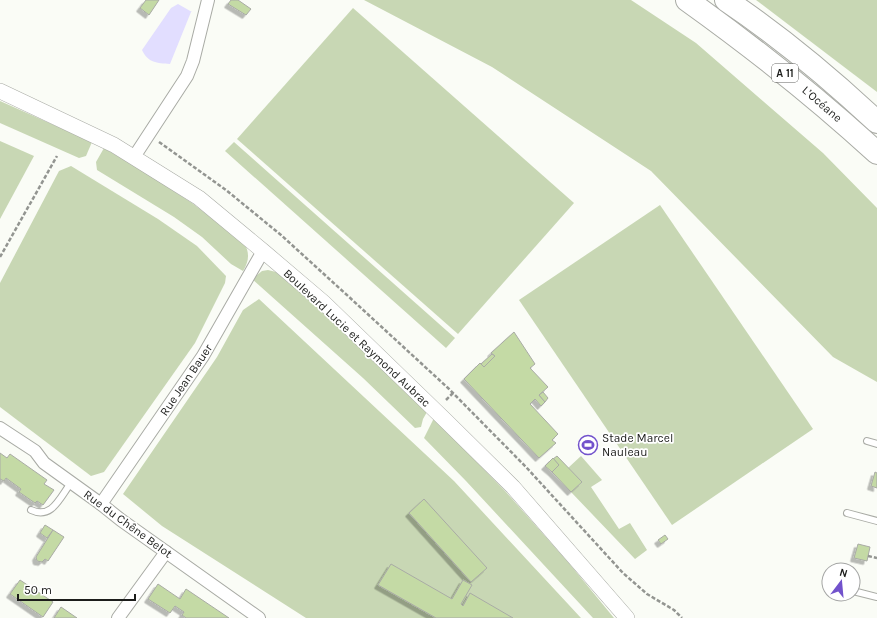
<svg xmlns="http://www.w3.org/2000/svg" width="877" height="618" font-family="Karla,sans-serif">
  <defs>
    <filter id="shadow"><feDropShadow dx="-3.5" dy="3.5" stdDeviation="0" flood-color="#0004"/></filter>
  </defs>
  <rect width="100%" height="100%" fill="#fafcf6"/>
  <g fill="#c8d7b4">
    <polygon points="364,0 631,0 696,43 823,153 877,208 877,382 833,357 651,171 492,67"/>
    <polygon points="756,0 877,0 877,92"/>
    <polygon points="353,8 574,203 458,334 237,139"/>
    <polygon points="0,101 92,142 86,156 79,158 0,123"/>
    <polygon points="0,141 34,156 0,219"/>
    <polygon points="234,142 455,338 446,348 225,151"/>
    <path d="M104,148L149,175L192,203L244,243C250,253 249,261 243,271L231,264L202,237L174,217L97,170L96,162Z"/>
    <polygon points="71,166 158,219 197,246 226,276 225,283 195,343 104,472 91,476 0,407 0,283 59,171"/>
    <polygon points="660,205 813,429 672,525 519,300"/>
    <polygon points="268,270 276,272 282,275 347,335 427,412 423,419 421,427 415,428 363,378 252,279 262,271"/>
    <polygon points="259,299 454,481 581,618 306,618 162,526 123,494 217,357 243,310"/>
    <polygon points="434,418 506,492 568,562 614,618 593,618 466,481 424,438"/>
    <polygon points="581,456 602,480 591,487 619,529 630,523 647,550 635,559 571,492 582,482 568,468"/>
  </g>
  <path fill="#e2deff" d="M178,4L192,12H191L170,64C157,63 148,63 142,50L171,8Z"/>
  <g fill="#c4daa5" stroke="#a9aba5" filter="url(#shadow)">
    <polygon points="146,0 159,0 149,15 140,8"/>
    <polygon points="231,0 238,0 251,9 246,15 228,4"/>
    <polygon points="514,332 535,364 530,368 548,387 539,395 545,402 541,406 535,399 530,404 558,434 552,440 556,443 539,458 464,379 480,363 484,367 495,356 491,353"/>
    <polygon points="492,354 495,356 484,367 481,364"/>
    <polygon points="543,392 548,398 545,402 539,395"/>
    <polygon points="0,453 7,458 10,454 47,480 44,484 54,490 43,505 37,501 35,503 19,492 21,489 6,478 4,481 0,479"/>
    <polygon points="557,456 582,482 571,492 552,472 559,465 553,459"/>
    <polygon points="553,458 559,465 552,472 545,466"/>
    <polygon points="875,472 877,473 877,488 871,486"/>
    <polygon points="424,499 487,568 471,582 409,513"/>
    <polygon points="45,525 53,530 47,538 40,533"/>
    <polygon points="53,530 64,537 48,561 45,559 42,562 37,561 36,557"/>
    <polygon points="665,535 668,539 661,544 658,540"/>
    <polygon points="858,544 870,547 867,561 854,558"/>
    <polygon points="391,564 452,599 463,580 472,585 461,604 463,606 470,593 513,618 436,618 378,585"/>
    <polygon points="20,580 53,602 43,617 10,594"/>
    <polygon points="158,584 180,599 186,589 229,618 186,618 182,615 184,612 175,606 170,613 148,599"/>
    <polygon points="61,607 77,618 54,618"/>
  </g>
  <g fill="none" stroke-linecap="round" stroke-linejoin="round">
    <defs>
      <g id="service">
        <polyline points="867,441 877,444"/>
        <path d="M31,510C52,520 60,497 71,483"/>
        <polyline points="847,513 877,521"/>
        <polyline points="853,591 877,597"/>
      </g>
      <g id="minor">
        <polyline points="134,157 187,76 193,61 208,0"/>
        <polyline points="0,428 35,451 44,463 101,504 121,520 259,618"/>
        <polyline points="101,504 203,356 263,251"/>
        <polyline points="118,618 166,552"/>
      </g>
      <polyline id="tertiary" points="0,91 114,145 199,198 263,251 323,302 445,420 513,487 627,618"/>
      <g id="motorway">
        <path d="M687,0C754,48 816,97 877,153"/>
        <path d="M726,0C778,35 831,79 877,122"/>
      </g>
    </defs>
    <use href="#service" stroke="#a9aba5" stroke-width="8"/>
    <use href="#minor" stroke="#a9aba5" stroke-width="14"/>
    <use href="#tertiary" stroke="#a9aba5" stroke-width="16"/>
    <use href="#motorway" stroke="#a9aba5" stroke-width="24"/>
    <g stroke="#939591" stroke-width="2.5" stroke-dasharray="4 2" stroke-linecap="butt">
      <polyline points="159,142 226,190 281,235 348,296 448,388 526,467 623,573 647,594 674,610 682,618"/>
      <polyline points="0,257 57,156"/>
      <polyline points="446,400 453,393"/>
      <polyline points="868,556 877,558"/>
    </g>
    <use href="#service" stroke="#fff" stroke-width="6"/>
    <use href="#minor" stroke="#fff" stroke-width="12"/>
    <use href="#tertiary" stroke="#fff" stroke-width="15"/>
    <use href="#motorway" stroke="#fff" stroke-width="22"/>
  </g>
  <defs>
    <symbol id="stadium-ring" viewBox="-11 -11 22 22"><circle r="9.5" fill="#fff" stroke="#7252cc" stroke-width="1.5"/><path d="M0-5a6.5 5 0 1 0 0 10a6.5 5 0 1 0 0-10ZM-3.5-1.8h7v3.6h-7Z" fill="#7252cc"/></symbol>
  </defs>
  <g fill-rule="evenodd">
    <use href="#stadium-ring" x="577" y="434" width="22" height="22"/>
  </g>
  <g text-anchor="middle" stroke-width="3.5" stroke-linejoin="round" paint-order="stroke">
    <rect fill="#fff" stroke="#60615f" stroke-width="1" x="772" y="64" width="26" height="18" rx="3"/>
    <g font-size="11" font-weight="bold" fill="#1c1d1b">
      <text x="785" y="77">A 11</text>
    </g>
    <g font-size="12" fill="#1c1d1b" stroke="#fff">
      <text transform="translate(822 104) rotate(41)" y="4">L’Océane</text>
      <text transform="translate(357 338) rotate(43)" y="4">Boulevard Lucie et Raymond Aubrac</text>
      <text transform="translate(186 380) rotate(-56)" y="4">Rue Jean Bauer</text>
      <text transform="translate(128 524) rotate(36)" y="4">Rue du Chêne Belot</text>
    </g>
    <g font-size="12" fill="#1c1d1b" stroke="#fff" text-anchor="start">
      <text x="602" y="442">Stade Marcel<tspan x="602" dy="14">Nauleau</tspan></text>
    </g>
  </g>
  <g transform="translate(841 582) rotate(16)"><circle r="19" fill="#ffffff" stroke="#a4a5a4"/>
  <path d="M0-3L7 15L0 10L-7 15Z" fill="#7252cc"/>
  <text y="-6" font-size="11" font-weight="bold" text-anchor="middle" fill="#1c1d1b">N</text>
  </g>
  <path d="M18 594v6h117v-6" fill="none" stroke="#1c1d1b" stroke-width="2"/>
  <text x="24" y="594" font-size="12" fill="#1c1d1b" stroke="#ffffff" stroke-width="3" paint-order="stroke">50 m</text>
</svg>
